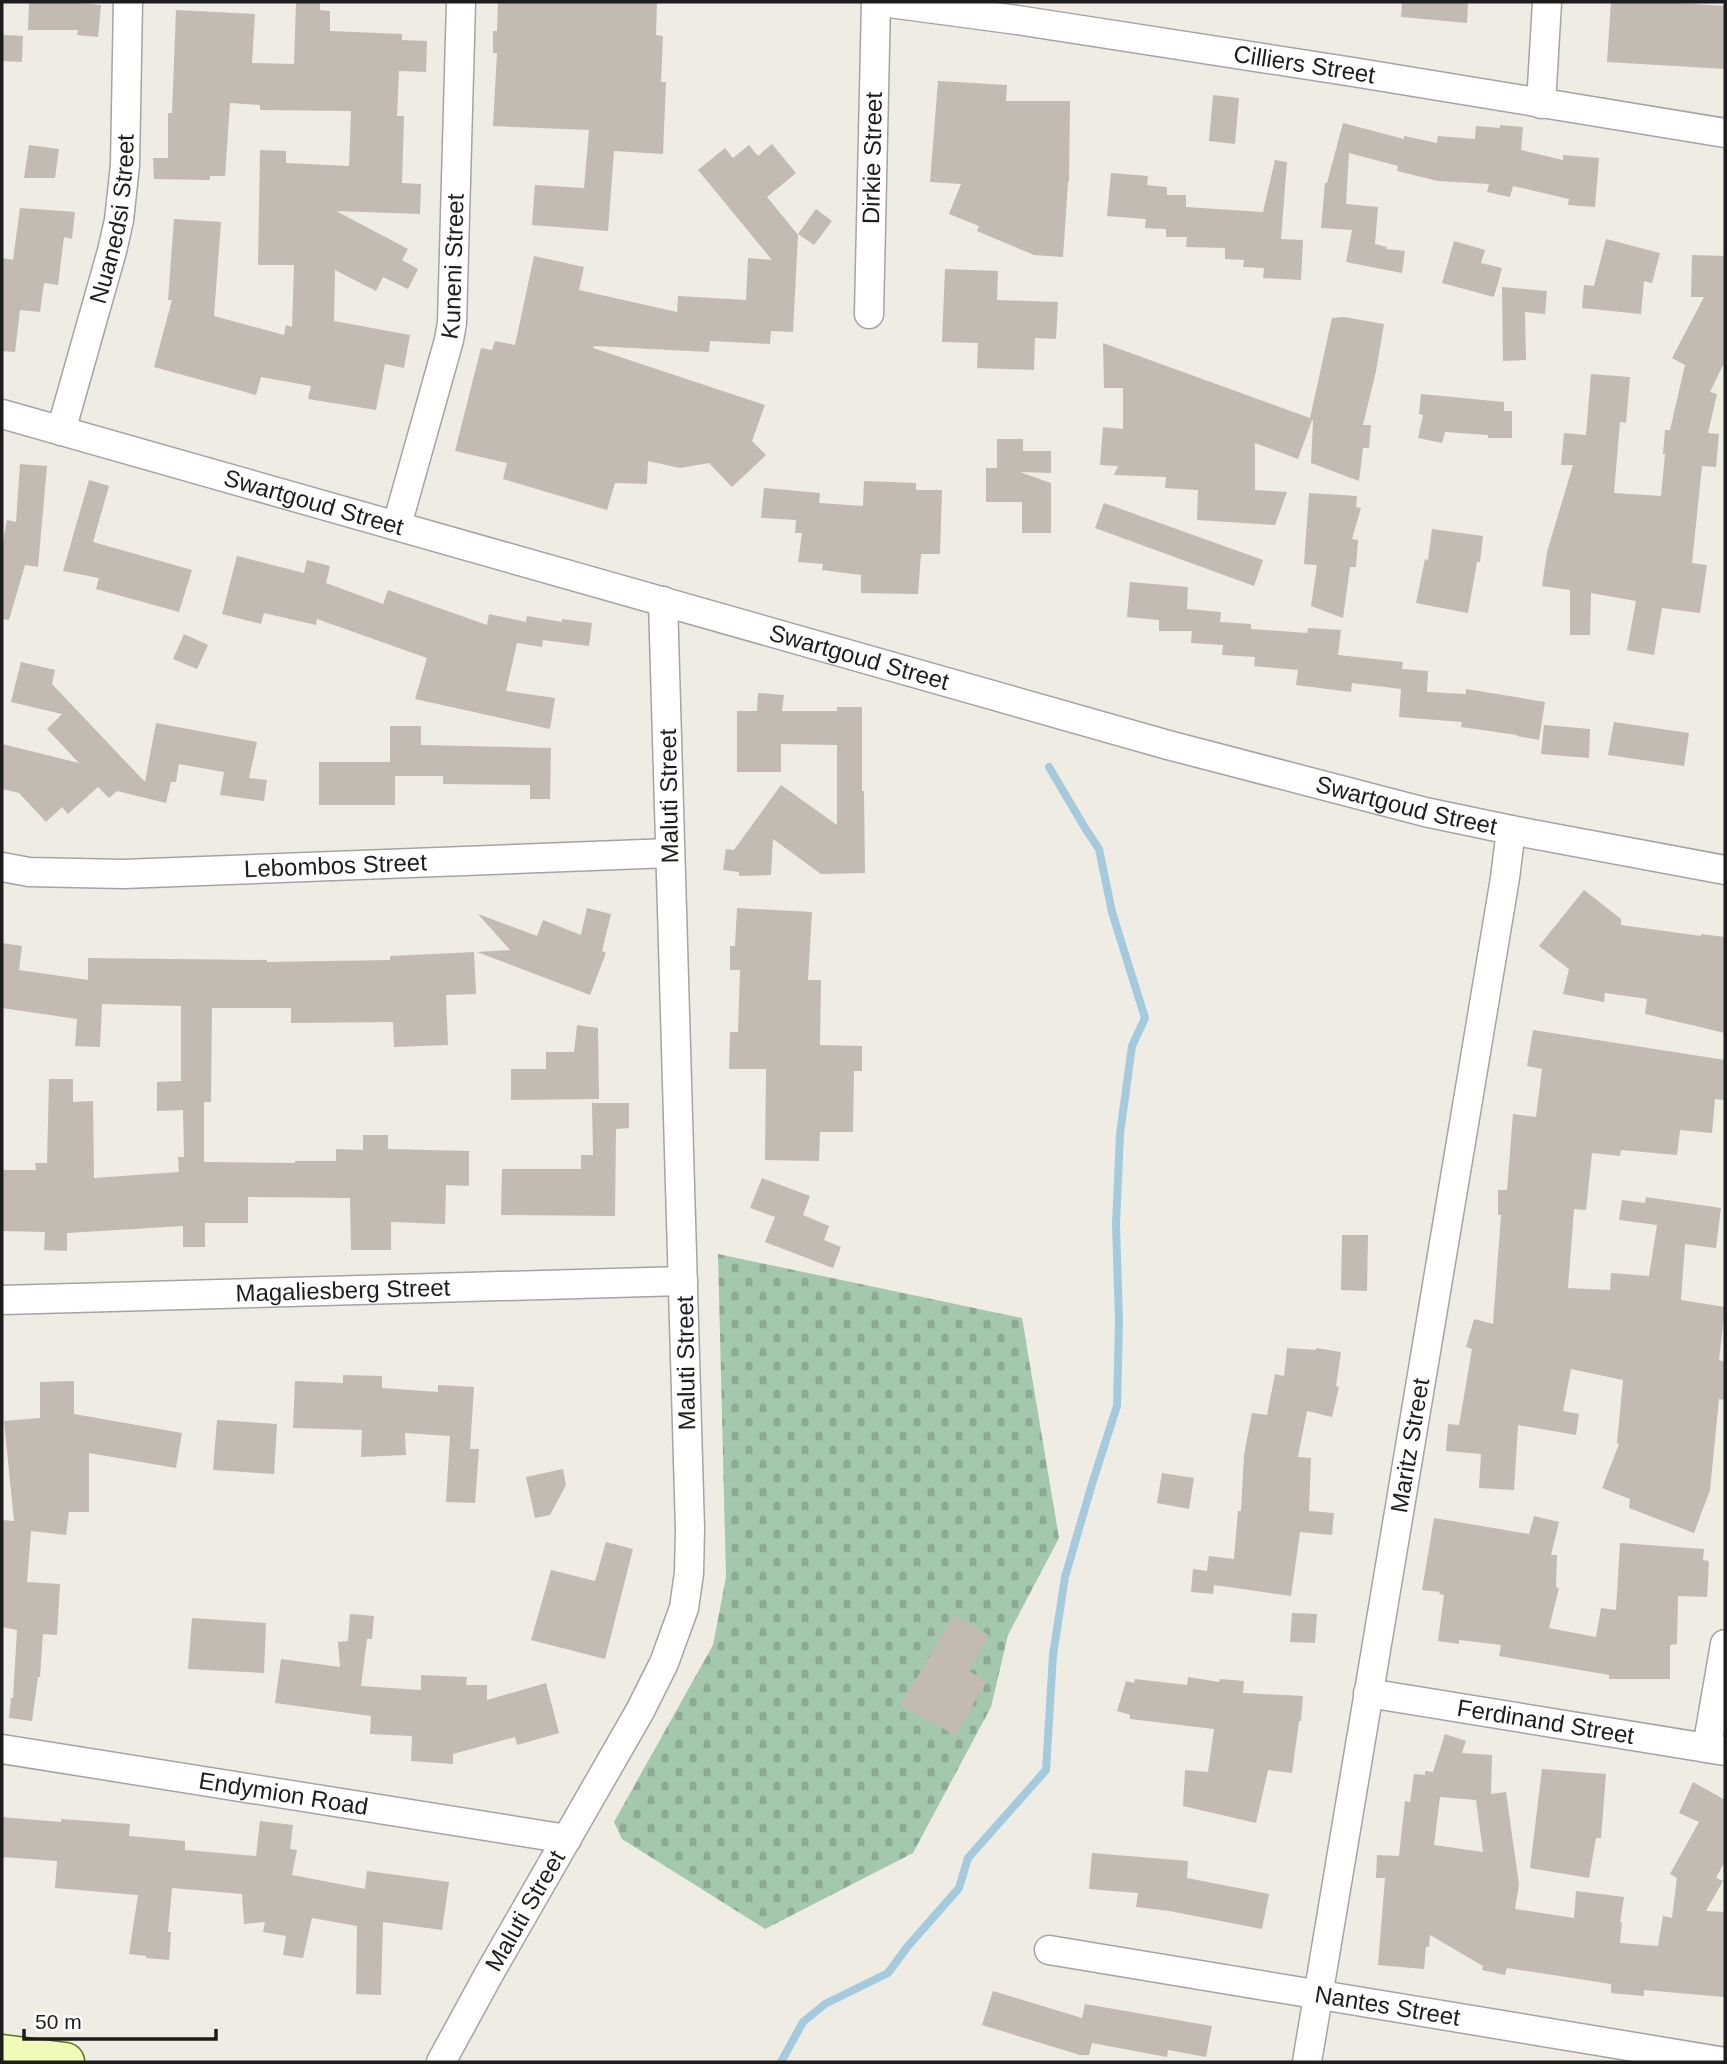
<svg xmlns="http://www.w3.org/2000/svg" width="1727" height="2064" font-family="Helvetica,sans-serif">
  <defs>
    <pattern id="cemetery-stones" width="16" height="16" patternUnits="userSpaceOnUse" patternTransform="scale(1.75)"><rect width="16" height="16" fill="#a4c8ac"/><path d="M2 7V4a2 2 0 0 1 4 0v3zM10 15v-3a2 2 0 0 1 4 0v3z" fill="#8dab94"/></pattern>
  </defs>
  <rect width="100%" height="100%" fill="#efece3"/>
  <polygon fill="url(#cemetery-stones)" points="718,1254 1022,1318 1059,1538 1008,1635 991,1707 913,1853 765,1929 622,1839 614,1822 713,1645 726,1577"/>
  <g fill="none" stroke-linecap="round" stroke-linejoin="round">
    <polyline stroke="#a3cbdd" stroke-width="8" points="781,2062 803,2022 825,2004 888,1973 908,1946 959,1888 968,1858 1046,1770 1053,1655 1065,1577 1092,1484 1117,1406 1119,1321 1116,1224 1120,1134 1132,1046 1145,1018 1112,912 1099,849 1085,828 1049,767"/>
  </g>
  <g fill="#c3bab2" fill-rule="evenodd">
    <polygon points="29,2 69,2 101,5 98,37 77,35 78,30 28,30"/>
    <polygon points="296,2 320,2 320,10 330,11 330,31 402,34 402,40 427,41 426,72 399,71 397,116 404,116 402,183 421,184 420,214 336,211 408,249 402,260 418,269 408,289 383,277 376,291 335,270 334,321 410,335 404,368 385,364 376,410 308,399 311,386 261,377 256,395 154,367 172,300 168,300 174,219 221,222 214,316 284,335 286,325 292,327 294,265 258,265 260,150 286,151 286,163 349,166 351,111 260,110 260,105 230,103 225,176 210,176 210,180 154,179 153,158 168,158 168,113 172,113 176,10 255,14 252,63 294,64"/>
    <polygon points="498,2 657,2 656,35 663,36 661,82 666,82 663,154 614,151 608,231 532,225 535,185 584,188 589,130 493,126 497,53 493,53 493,31 497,31"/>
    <polygon points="1402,2 1468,2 1467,23 1401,17"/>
    <polygon points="1611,2 1664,2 1725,6 1725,69 1607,62"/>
    <polygon points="2,35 23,36 22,62 2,61"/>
    <polygon points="938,81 1007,85 1006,101 1070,101 1069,182 1068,182 1063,257 1034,255 977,231 979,226 949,214 961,184 930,182"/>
    <polygon points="1213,95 1239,98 1235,144 1209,141"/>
    <polygon points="1343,123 1404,139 1404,136 1437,143 1438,136 1475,139 1476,126 1500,128 1500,125 1523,127 1521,150 1563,160 1563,155 1599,158 1595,207 1568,205 1569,199 1513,186 1510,197 1487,192 1489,184 1438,181 1397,171 1398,166 1349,153 1346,204 1378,207 1375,244 1387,247 1386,249 1405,251 1402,273 1346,262 1352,230 1321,228 1325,183 1327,183"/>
    <polygon points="772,144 796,173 767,197 798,235 793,332 771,331 770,344 710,341 709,352 594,346 593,348 765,405 752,441 766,455 732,487 709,463 680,468 648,461 647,484 615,483 607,510 503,479 507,463 455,451 481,348 492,350 495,341 515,345 534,256 584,267 579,290 677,312 678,296 746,300 748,258 772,260 698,170 725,148 733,158 749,145 758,156"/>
    <polygon points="29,145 59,149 55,178 24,178"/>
    <polygon points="1275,160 1287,162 1281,239 1303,240 1301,280 1263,278 1264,268 1243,267 1244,260 1225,259 1225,248 1186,247 1187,237 1166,237 1166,229 1145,228 1146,219 1107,216 1111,173 1148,176 1147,185 1167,187 1167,195 1186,195 1186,207 1263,212"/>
    <polygon points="20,208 75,212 72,239 64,237 58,285 44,283 40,312 20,310 15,352 2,351 2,258 13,260"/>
    <polygon points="816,209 832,221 814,245 798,234"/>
    <polygon points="1606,239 1660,253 1652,283 1644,281 1641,314 1582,308 1584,285 1594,286"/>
    <polygon points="1454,241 1485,250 1481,263 1502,268 1494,297 1442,283"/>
    <polygon points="1692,255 1725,256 1725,361 1710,392 1717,394 1708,433 1719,434 1716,467 1702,466 1692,563 1707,565 1700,613 1662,608 1654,655 1627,650 1636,601 1591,593 1590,635 1570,635 1570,590 1542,586 1547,552 1573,465 1561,465 1564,433 1586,435 1591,374 1630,377 1626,423 1620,422 1614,493 1661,496 1665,454 1663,454 1665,430 1670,430 1685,365 1672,358 1704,297 1691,297"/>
    <polygon points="945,269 998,271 997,300 1058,302 1056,339 1035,338 1034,370 977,368 978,343 942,342"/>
    <polygon points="1502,287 1547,291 1545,314 1525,312 1526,360 1503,361"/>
    <polygon points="1344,317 1384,324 1376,371 1363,425 1371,425 1369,448 1363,448 1359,481 1311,463 1313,421 1312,420 1298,459 1255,443 1255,490 1287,492 1275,525 1197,520 1198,490 1165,488 1166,477 1114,475 1118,466 1100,465 1103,427 1123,429 1123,388 1104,388 1103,343 1310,418 1332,318"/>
    <polygon points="1421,394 1504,402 1504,411 1512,411 1512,438 1488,438 1488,435 1445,432 1442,443 1418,438 1423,415 1419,414"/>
    <polygon points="997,439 1023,439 1023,451 1051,451 1051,473 1020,472 1051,483 1051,533 1022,533 1022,502 986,502 986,468 997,468"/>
    <polygon points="20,464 47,466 38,567 25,565 9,620 2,619 2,547 7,520 16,522"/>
    <polygon points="89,480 109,486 93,542 192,570 179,612 96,589 99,578 63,571"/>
    <polygon points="864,481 916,483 916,490 942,490 940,554 921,554 918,594 861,593 861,575 822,570 823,564 798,562 802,533 795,533 796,520 761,518 764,488 820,493 819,503 863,506"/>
    <polygon points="1309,493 1357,496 1356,507 1361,508 1352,539 1358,540 1356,567 1350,567 1343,618 1311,606 1317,565 1304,564"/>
    <polygon points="1104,503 1263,560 1254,586 1095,528"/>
    <polygon points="1432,529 1483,536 1480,562 1477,562 1468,613 1416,603 1425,559 1428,560"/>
    <polygon points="237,556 304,573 307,560 330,566 326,583 383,604 388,590 487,625 489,614 526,622 527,616 562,622 562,619 592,623 589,646 543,640 542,647 517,643 506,691 555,698 550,729 415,699 427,658 317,619 316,625 264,613 261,624 222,614"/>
    <polygon points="1130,582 1188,587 1187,609 1221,612 1220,622 1251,624 1251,629 1307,633 1308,628 1341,630 1338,655 1403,662 1402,669 1428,671 1427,692 1466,694 1466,689 1545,702 1539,740 1517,736 1517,735 1461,727 1462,722 1399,717 1401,689 1352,683 1351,692 1296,685 1298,670 1254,666 1255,657 1222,655 1223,645 1191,643 1192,631 1159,631 1159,620 1127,617"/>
    <polygon points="184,634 208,645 197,669 173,659"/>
    <polygon points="21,662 55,670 52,684 145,782 156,723 257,742 249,778 267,780 264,801 220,795 224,772 179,764 176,782 171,782 166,803 117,791 109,798 98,787 68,814 62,807 46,822 19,793 2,789 2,744 79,763 47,729 62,714 11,702"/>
    <polygon points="758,693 784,695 782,711 837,711 837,707 862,707 862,791 864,791 865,873 821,874 773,839 771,875 739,876 739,872 723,870 726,849 734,850 781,785 837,825 837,745 781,744 781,772 737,772 737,711 757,711"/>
    <polygon points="1614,722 1689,733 1684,766 1608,755"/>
    <polygon points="1544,725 1590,729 1589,758 1541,754"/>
    <polygon points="390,726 421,726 421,745 551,748 550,799 530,799 530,785 443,784 443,776 395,776 395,805 319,805 319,762 390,762"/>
    <polygon points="1584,890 1621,919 1621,925 1701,936 1701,934 1725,937 1725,1033 1645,1014 1647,999 1605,993 1604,1002 1563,994 1569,969 1539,946"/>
    <polygon points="587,908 611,914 602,951 606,953 590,995 477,952 510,950 478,914 537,936 543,920 581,935"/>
    <polygon points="737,908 812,912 808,980 821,980 820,1045 862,1046 862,1071 854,1071 853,1132 820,1132 819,1161 765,1160 766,1069 729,1069 730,1032 738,1032 740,970 730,970 730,946 735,946"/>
    <polygon points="2,943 22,946 19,970 88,980 88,958 267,960 267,962 390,960 390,956 474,952 476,994 446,995 448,1045 394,1047 393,1022 291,1023 291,1008 212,1008 211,1102 204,1102 204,1162 295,1163 295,1161 336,1161 336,1149 363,1150 363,1135 388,1135 388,1149 469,1151 469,1186 446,1185 445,1224 391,1222 391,1250 351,1250 350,1198 248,1197 248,1223 205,1223 205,1247 183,1247 183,1226 67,1233 67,1251 44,1250 45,1232 2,1231 2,1170 36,1170 35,1163 47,1163 49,1079 73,1079 73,1102 93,1101 94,1178 179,1172 178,1157 184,1157 183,1110 157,1111 157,1082 181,1081 181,1006 102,1004 100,1047 75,1046 77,1019 2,1008"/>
    <polygon points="577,1025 598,1028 599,1099 511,1100 511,1069 546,1069 546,1052 574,1052"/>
    <polygon points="1533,1030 1725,1060 1725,1100 1715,1099 1712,1133 1680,1130 1677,1155 1621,1150 1620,1156 1592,1153 1586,1210 1574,1209 1568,1288 1610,1290 1611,1273 1649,1276 1657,1225 1619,1220 1622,1200 1645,1203 1646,1197 1721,1208 1716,1248 1685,1244 1681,1300 1725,1307 1719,1360 1725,1362 1725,1400 1719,1399 1710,1490 1694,1533 1629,1508 1630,1499 1602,1488 1619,1444 1617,1443 1623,1380 1571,1369 1563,1411 1579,1414 1576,1435 1518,1425 1514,1490 1479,1488 1481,1454 1446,1451 1448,1424 1459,1425 1472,1349 1466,1347 1474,1319 1493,1324 1501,1215 1498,1215 1498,1190 1507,1190 1513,1114 1536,1117 1542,1069 1527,1066"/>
    <polygon points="592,1103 629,1103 629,1128 616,1129 615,1216 501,1215 502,1169 581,1169 581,1155 593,1155"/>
    <polygon points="762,1178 810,1196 803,1215 829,1226 824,1240 841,1247 833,1268 765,1242 775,1217 750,1208"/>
    <polygon points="1342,1235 1368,1235 1367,1291 1341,1290"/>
    <polygon points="1287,1348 1316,1350 1316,1348 1341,1352 1336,1386 1339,1387 1332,1417 1307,1411 1298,1457 1311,1458 1309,1511 1334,1513 1332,1535 1300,1532 1291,1596 1214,1585 1213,1594 1191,1592 1193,1569 1207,1571 1209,1556 1234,1559 1238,1511 1241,1511 1244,1455 1252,1413 1267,1415 1275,1374 1284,1376"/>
    <polygon points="343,1375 382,1376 382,1388 438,1392 438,1385 474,1387 470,1449 479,1449 475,1503 446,1502 450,1436 405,1433 406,1455 361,1457 362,1430 293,1428 295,1381 343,1383"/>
    <polygon points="74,1381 74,1414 182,1433 176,1468 89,1453 89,1512 69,1512 66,1535 31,1531 27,1582 60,1584 57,1635 43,1634 40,1677 38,1677 32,1721 9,1718 11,1698 13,1698 17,1630 2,1627 2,1520 14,1521 4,1421 40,1418 40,1382"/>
    <polygon points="217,1420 277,1424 274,1474 213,1470"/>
    <polygon points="563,1469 566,1485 550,1515 535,1518 526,1477"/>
    <polygon points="1162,1473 1194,1478 1189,1509 1157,1503"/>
    <polygon points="1534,1516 1559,1522 1551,1555 1557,1555 1556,1587 1559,1588 1549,1628 1596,1637 1601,1608 1616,1610 1620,1543 1704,1549 1703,1560 1709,1561 1707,1597 1678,1596 1677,1644 1670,1645 1670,1679 1609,1679 1609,1675 1499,1656 1501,1645 1459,1640 1459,1644 1438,1641 1444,1595 1439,1594 1440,1592 1422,1590 1434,1518 1529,1534"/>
    <polygon points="606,1542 633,1549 605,1659 531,1640 551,1570 595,1581"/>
    <polygon points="1292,1613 1317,1614 1315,1643 1290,1642"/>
    <polygon points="350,1614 374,1616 372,1639 367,1639 361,1686 421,1690 421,1675 467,1677 466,1685 487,1685 487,1700 546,1683 559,1733 517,1745 515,1737 453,1754 453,1764 411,1761 412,1736 370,1734 371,1716 275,1703 281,1659 340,1667 338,1642 348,1641"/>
    <polygon points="954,1615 989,1635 969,1671 987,1681 955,1735 901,1705"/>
    <polygon points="192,1618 266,1623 264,1673 188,1669"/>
    <polygon points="1188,1677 1219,1682 1220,1679 1244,1681 1243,1693 1303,1696 1301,1721 1299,1721 1292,1773 1268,1770 1256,1823 1183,1806 1185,1770 1208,1772 1214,1729 1130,1719 1130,1715 1117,1711 1126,1681 1134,1683 1135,1679 1187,1685"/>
    <path d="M1445,1734L1466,1741L1462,1753L1492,1755L1491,1794L1506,1792L1519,1885L1515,1909L1574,1918L1576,1891L1624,1897L1620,1922H1622L1620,1943L1658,1946L1663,1916L1672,1918L1677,1878L1670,1874L1699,1822L1679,1813L1693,1782L1725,1800V1861L1716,1878L1723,1881L1706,1911L1725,1912L1724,1997L1644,1990V1996L1611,1993V1984L1507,1968L1505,1975L1482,1970L1483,1966L1430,1935L1429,1947H1426L1424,1969L1378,1965L1385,1878H1376L1377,1855L1399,1856L1405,1801L1410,1802L1414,1774L1425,1775V1771L1433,1772ZM1440,1797L1476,1800L1483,1852L1434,1845Z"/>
    <polygon points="1542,1769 1606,1774 1601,1838 1596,1838 1589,1878 1530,1868"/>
    <polygon points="2,1817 61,1822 61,1819 130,1824 129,1836 185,1841 185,1850 256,1856 260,1821 293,1825 290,1849 297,1850 292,1875 365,1889 367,1871 449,1882 442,1930 383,1922 381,1995 356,1994 357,1926 312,1918 303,1958 283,1955 286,1936 263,1932 265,1922 244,1924 242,1894 172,1888 168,1932 171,1932 169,1960 146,1958 146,1956 129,1954 138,1895 55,1888 57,1861 2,1857"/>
    <polygon points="1092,1853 1188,1861 1187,1878 1269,1894 1262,1929 1169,1911 1136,1907 1138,1893 1089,1889"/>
    <polygon points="993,1991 1082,2018 1085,2004 1212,2026 1206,2057 1168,2050 1167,2057 1092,2043 1089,2055 1080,2055 982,2025"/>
  </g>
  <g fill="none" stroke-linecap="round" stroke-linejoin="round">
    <defs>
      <g id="street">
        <path id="s1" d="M882,2L1017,20L1353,72L1725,133"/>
        <polyline points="1541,104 1547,2"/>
        <path id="s2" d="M869,314L876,2"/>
        <path id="s3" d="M2,414L1168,745L1425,812L1511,830L1725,870"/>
        <path id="s4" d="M61,431L112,251L119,220L125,165L128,2"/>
        <path id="s5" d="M397,525L449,340L452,323L461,2"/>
        <path id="s6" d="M2,867L29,872L123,874L670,853"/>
        <path id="s7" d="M2,1300L683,1281"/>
        <path id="s8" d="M1368,1693L1725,1751"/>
        <polyline points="1707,1748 1725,1644"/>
        <path id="s9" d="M2,1749L567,1839"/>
        <path id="s10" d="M1049,1950L1725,2062"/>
        <path id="s11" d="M441,2062L489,1974L640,1711L664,1663L684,1608L689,1573L690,1529L663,601"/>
        <path id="s12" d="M1307,2062L1472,1076L1505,878L1511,830"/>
      </g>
      <polyline id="secondary" points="2,2054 65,2062"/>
    </defs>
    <use href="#street" stroke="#a4a4a4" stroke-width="31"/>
    <use href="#secondary" stroke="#607504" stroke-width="41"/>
    <use href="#street" stroke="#fff" stroke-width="28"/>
    <use href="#secondary" stroke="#f1fab6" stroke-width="38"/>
  </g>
  <g text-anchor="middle" stroke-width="5" stroke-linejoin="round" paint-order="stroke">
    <g font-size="24" fill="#1d1d1d" stroke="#fff">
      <text dy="8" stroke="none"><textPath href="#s1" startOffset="427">Cilliers Street</textPath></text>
      <text dy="8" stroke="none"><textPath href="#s2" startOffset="156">Dirkie Street</textPath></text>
      <text dy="8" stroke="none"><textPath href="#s4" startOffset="219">Nuanedsi Street</textPath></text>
      <text dy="8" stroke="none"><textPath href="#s5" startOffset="266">Kuneni Street</textPath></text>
      <text dy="8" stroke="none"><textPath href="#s3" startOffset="324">Swartgoud Street</textPath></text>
      <text dy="8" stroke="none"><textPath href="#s3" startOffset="891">Swartgoud Street</textPath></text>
      <text transform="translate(669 796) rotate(-91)" y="8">Maluti Street</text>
      <text dy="8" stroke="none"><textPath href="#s3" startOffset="1458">Swartgoud Street</textPath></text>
      <text dy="8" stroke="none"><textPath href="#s6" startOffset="334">Lebombos Street</textPath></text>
      <text dy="8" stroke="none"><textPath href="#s7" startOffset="341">Magaliesberg Street</textPath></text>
      <text transform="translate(686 1363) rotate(-91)" y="8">Maluti Street</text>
      <text dy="8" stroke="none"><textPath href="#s12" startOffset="625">Maritz Street</textPath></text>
      <text dy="8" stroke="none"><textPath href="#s8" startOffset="180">Ferdinand Street</textPath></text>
      <text dy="8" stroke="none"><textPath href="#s9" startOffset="285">Endymion Road</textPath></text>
      <text dy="8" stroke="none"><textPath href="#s11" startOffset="173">Maluti Street</textPath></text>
      <text dy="8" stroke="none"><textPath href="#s10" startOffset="343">Nantes Street</textPath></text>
    </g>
  </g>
  <rect width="1727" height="2064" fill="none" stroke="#1d1d1d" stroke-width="7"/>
  <path d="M24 2029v10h192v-10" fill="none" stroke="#1d1d1d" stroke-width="3.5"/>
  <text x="35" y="2029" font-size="21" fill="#1d1d1d" stroke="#ffffff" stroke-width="5" paint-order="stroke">50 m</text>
</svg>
